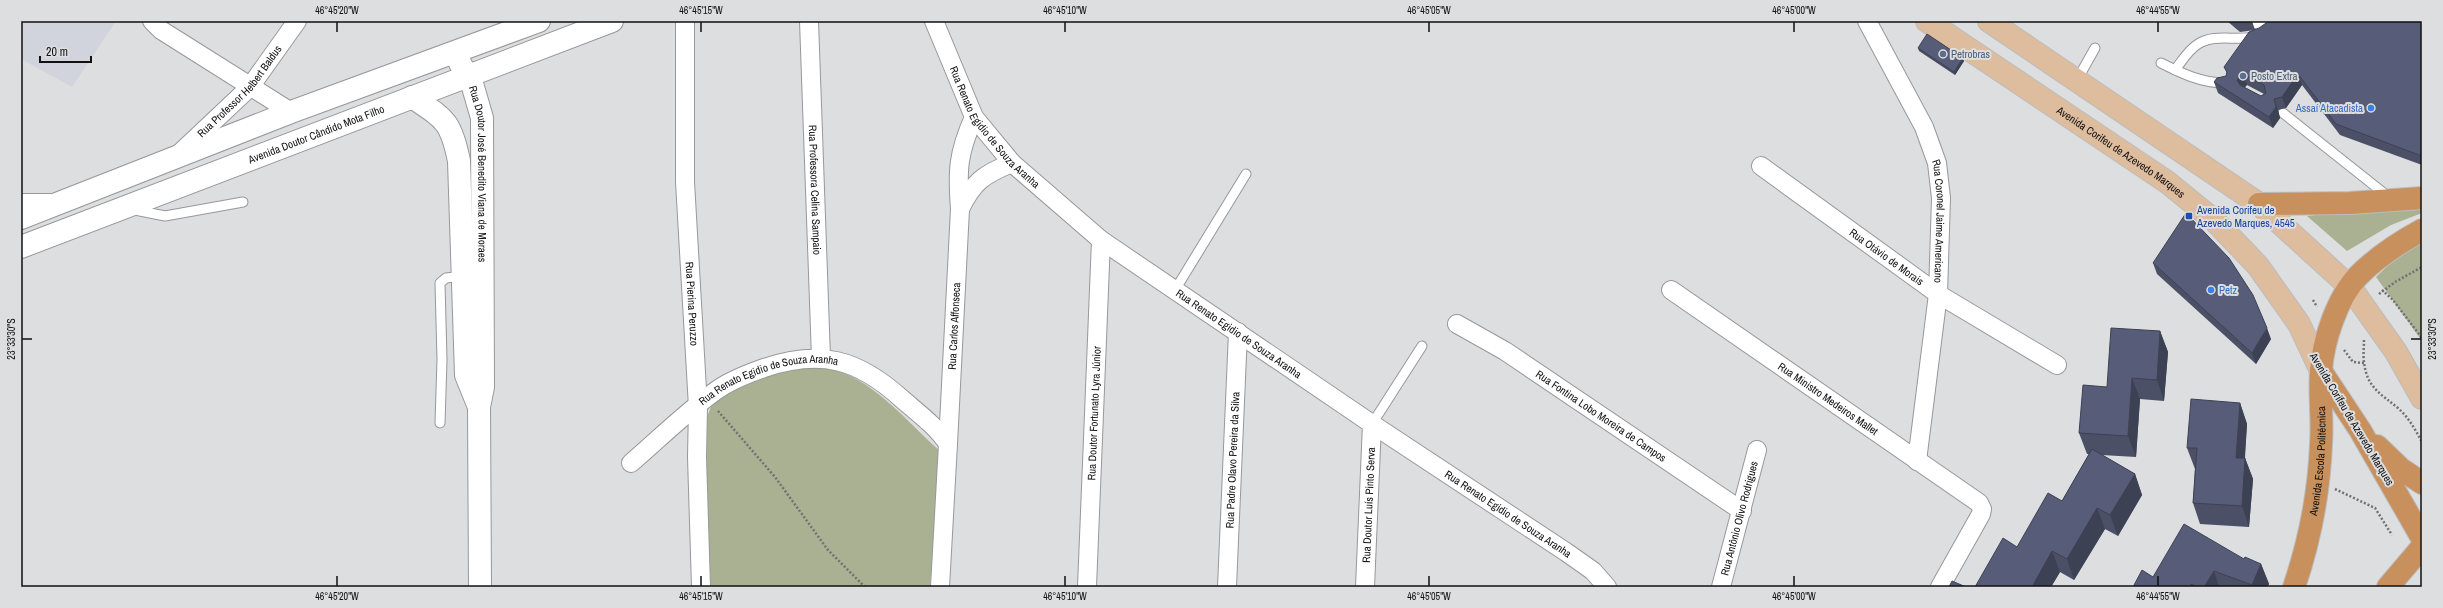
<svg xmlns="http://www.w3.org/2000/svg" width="2443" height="608" font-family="'Archivo Narrow',sans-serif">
  <rect width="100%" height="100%" fill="#dddee0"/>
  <polygon fill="#d2d4dd" points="21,21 116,21 72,87 21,59"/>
  <g fill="#aab192">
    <polygon points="2422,203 2422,213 2391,225 2347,251 2307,216"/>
    <polygon points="2422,240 2422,341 2376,277 2408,246"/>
    <path d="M805,365C815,367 826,367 836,370C878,384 907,422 940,451L930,587H711L705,476L707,417L712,404L720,394L754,378Z"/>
  </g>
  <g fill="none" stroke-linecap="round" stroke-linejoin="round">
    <defs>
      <g id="lane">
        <polyline points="2248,21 2269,28"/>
        <path d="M2161,63C2181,73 2201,83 2225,83"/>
        <path d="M2175,70C2182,61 2188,50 2198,44C2220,30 2249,48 2269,28L2268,21"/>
        <polyline points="2077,80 2095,48"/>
        <polyline points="2283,113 2390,198"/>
        <polyline points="130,209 165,216 243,202"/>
        <polyline points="1175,290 1246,174"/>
        <polyline points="440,423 442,360 440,283 446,278 463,276"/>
        <polyline points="1372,424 1422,346"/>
      </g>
      <g id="street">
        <polyline points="152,21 161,30 291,112"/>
        <path id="s1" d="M685,21V182L698,407L697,457L701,587"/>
        <path id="s2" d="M809,21L821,358"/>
        <path id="s3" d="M934,21L974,117L1012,163L1101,240L1372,424L1566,552L1593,571L1607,587"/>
        <path id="s4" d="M1867,21L1924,127L1937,163L1941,198L1938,294L1917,461"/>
        <path id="s5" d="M180,153L250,87L297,21"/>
        <path id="s6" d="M1761,166L1938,294L2057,365"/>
        <polyline points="21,203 54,203"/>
        <path d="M960,209C973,182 984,174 1012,163"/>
        <path id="s7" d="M1671,290L1979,503L1982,509L1981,514L1940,587"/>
        <path id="s8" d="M1457,324L1505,351L1742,511"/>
        <path id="s9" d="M948,444L960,209C957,170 958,153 974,117"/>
        <path id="s10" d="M631,463C659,439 687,411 717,390C731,380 747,374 764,368C821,349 858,359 902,399C918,413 936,426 948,444L940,587"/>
        <path id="s11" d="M1087,587L1101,240"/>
        <path id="s12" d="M1227,587L1238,332"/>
        <path id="s13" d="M1365,587L1372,424"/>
        <path id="s14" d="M1721,587L1757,450"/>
      </g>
      <g id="secondary">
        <path id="s15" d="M460,63L473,87L482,118L483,387L479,407L480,587"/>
        <path d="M412,97C445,119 451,121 459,161L466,375L479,407"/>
        <polyline points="21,218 291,112 539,21"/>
        <path id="s16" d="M21,247L612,21"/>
      </g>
      <g id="primary">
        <path id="s17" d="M1927,21L2167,182L2215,221L2258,266L2299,324L2321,371"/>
        <polyline points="1989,21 2259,204 2350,287 2396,352 2422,398"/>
      </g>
      <g id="highway">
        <polyline points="2259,204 2350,203 2422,198"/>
        <polyline points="2321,371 2360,430 2422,538"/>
        <polyline points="2377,446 2401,469 2422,483"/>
        <path id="s18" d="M2294,587C2310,540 2319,493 2321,444C2323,420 2319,395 2321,371C2323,341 2337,298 2358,276C2376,258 2400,242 2422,230"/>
        <polyline points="2388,587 2422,547"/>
      </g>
    </defs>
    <use href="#lane" stroke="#98989a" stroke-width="11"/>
    <use href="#street" stroke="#98989a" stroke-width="20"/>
    <use href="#secondary" stroke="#98989a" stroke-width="24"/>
    <use href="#primary" stroke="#bcbcbc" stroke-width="24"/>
    <use href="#highway" stroke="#bcbcbc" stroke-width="24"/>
    <g stroke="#717172" stroke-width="2.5" stroke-dasharray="2 2" stroke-linecap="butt">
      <polyline points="2382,290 2393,300 2422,338"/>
      <polyline points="2379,294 2395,282 2422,267"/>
      <polyline points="2313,300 2317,307"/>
      <path d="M2364,340C2364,347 2363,355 2364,362C2367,389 2382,394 2399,409C2409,418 2416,431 2422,442"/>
      <polyline points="2344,350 2353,362 2364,363"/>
      <polyline points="718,411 775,477 828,550 865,587"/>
      <polyline points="2335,489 2375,508 2392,535"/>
    </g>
    <use href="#lane" stroke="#fff" stroke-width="9"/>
    <use href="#street" stroke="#fff" stroke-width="18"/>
    <use href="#secondary" stroke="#fff" stroke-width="22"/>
    <use href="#primary" stroke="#debc9e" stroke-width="22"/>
    <use href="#highway" stroke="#c8905d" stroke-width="22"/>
  </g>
  <g fill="#4b5067" fill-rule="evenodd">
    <polygon points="2227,21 2252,21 2255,30 2240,32"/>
    <path d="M2422,21V165L2340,135L2302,85L2286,108L2278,110L2280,118L2273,128L2218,93L2214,82L2226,76L2227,73L2224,67ZM2247,85L2264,94L2261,96L2244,88Z"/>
    <polygon points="1918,48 1964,61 1955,75 1919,51"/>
    <polygon points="2153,263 2271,339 2256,364 2157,274"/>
    <polygon points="2160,331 2168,352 2164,401 2140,399 2136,457 2102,455 2135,474 2142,495 2118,536 2105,529 2074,580 2060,572 2051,587 1975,587 2017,547 2062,501 2089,454 2087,454 2079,433 2107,387"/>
    <polygon points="2240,403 2247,424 2245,458 2253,479 2249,527 2200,524 2193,503 2195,469 2187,448"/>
    <polygon points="2244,559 2261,564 2269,584 2267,587 2133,587 2153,577"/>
  </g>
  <g fill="#3d4154">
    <polygon points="1963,58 1964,61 1955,75 1954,72"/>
    <polygon points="2243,74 2247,85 2241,91 2237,80"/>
    <polygon points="2298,74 2302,85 2286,108 2282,97"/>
    <polygon points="2274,99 2278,110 2280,118 2273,128 2269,117"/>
    <polygon points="2267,328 2271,339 2256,364 2252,353"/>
    <polygon points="2160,331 2168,352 2164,401 2157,380"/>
    <polygon points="2132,378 2140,399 2136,457 2128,436"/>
    <polygon points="2240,403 2247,424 2243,479 2236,458"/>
    <polygon points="2245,458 2253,479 2249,527 2242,506"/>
    <polygon points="2135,474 2142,495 2118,536 2110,515"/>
    <polygon points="2097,508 2105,529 2074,580 2067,559"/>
    <polygon points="2052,551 2060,572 2051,587 2032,587"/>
    <polygon points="2261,564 2269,584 2267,587 2253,587 2252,585"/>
    <polygon points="2214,571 2219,587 2204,587"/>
  </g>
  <g fill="#575d78" stroke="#3d4154" fill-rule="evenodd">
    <path d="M2269,21H2422V156L2336,124L2298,74L2282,97L2274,99L2276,107L2269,117L2214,82L2217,78L2226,76L2227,72L2224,67L2249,32L2259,28ZM2243,74L2264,85L2266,93L2261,96L2240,85L2237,80Z"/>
    <polygon points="1927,34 1963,58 1954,72 1918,48"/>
    <polygon points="2186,213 2229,258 2253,295 2267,328 2252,353 2153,263"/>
    <polygon points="2111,328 2160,331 2157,380 2132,378 2128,436 2079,433 2083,385 2107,387"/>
    <polygon points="2191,399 2240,403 2236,458 2245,458 2242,506 2193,503 2197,448 2187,448"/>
    <polygon points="2092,449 2135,474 2110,515 2097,508 2067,559 2052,551 2032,587 1975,587 2003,538 2017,547 2048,493 2062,501"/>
    <polygon points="2184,524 2244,559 2245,557 2261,564 2252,585 2214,571 2204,587 2197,587 2191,584 2190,587 2133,587 2142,570 2153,577"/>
    <polygon points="1952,581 1966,587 1949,587"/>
  </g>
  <path fill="none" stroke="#111" stroke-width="1.5" d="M337,22V32M701,22V32M1065,22V32M1429,22V32M1794,22V32M2158,22V32M22,339H32M2411,339H2421M337,576V586M701,576V586M1065,576V586M1429,576V586M1794,576V586M2158,576V586"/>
  <g fill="#5c6f8a" stroke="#dddee0" stroke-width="1.5">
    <circle cx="1943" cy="54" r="4"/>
    <circle cx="2243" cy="76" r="4"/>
  </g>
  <g fill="#3f7fe0" stroke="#dddee0" stroke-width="1.5">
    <circle cx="2371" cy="108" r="4"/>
    <circle cx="2211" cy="290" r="4"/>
  </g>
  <rect fill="#1a4fb4" stroke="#dddee0" stroke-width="1.5" x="2185" y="212" width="8" height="8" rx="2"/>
  <g text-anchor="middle" stroke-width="4" stroke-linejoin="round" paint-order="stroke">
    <g font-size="11" fill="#4e5e75" stroke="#dddee0" text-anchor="start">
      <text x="1951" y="58">Petrobras</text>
      <text x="2251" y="80">Posto Extra</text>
    </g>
    <g font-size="11" fill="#111" stroke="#dddee0">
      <text dy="4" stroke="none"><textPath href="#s5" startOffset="86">Rua Professor Helbert Baldus</textPath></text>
      <text dy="4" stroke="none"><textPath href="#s3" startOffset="124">Rua Renato Egidio de Souza Aranha</textPath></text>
      <text dy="4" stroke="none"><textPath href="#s16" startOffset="316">Avenida Doutor Cândido Mota Filho</textPath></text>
      <text dy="4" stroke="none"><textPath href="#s17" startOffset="234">Avenida Corifeu de Azevedo Marques</textPath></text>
      <text dy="4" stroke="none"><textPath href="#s15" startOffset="115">Rua Doutor José Benedito Viana de Moraes</textPath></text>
      <text dy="4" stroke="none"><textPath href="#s2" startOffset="169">Rua Professora Celina Sampaio</textPath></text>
      <text dy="4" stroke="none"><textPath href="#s4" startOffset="217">Rua Coronel Jaime Americano</textPath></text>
      <text dy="4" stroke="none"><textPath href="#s6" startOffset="155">Rua Otávio de Morais</textPath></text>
      <text dy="4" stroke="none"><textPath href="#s1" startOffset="283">Rua Pierina Peruzzo</textPath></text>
      <text dy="4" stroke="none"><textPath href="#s9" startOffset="118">Rua Carlos Affonseca</textPath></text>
      <text dy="4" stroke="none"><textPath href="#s3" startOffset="448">Rua Renato Egidio de Souza Aranha</textPath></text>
      <text dy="4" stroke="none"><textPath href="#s10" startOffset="166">Rua Renato Egidio de Souza Aranha</textPath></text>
      <text dy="4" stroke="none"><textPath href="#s7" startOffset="191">Rua Ministro Medeiros Mallet</textPath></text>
      <text dy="4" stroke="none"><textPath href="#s11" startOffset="174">Rua Doutor Fortunato Lyra Júnior</textPath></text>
      <text dy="4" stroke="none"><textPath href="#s8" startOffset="171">Rua Fontina Lobo Moreira de Campos</textPath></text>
      <text transform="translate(2352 419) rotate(59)" y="4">Avenida Corifeu de Azevedo Marques</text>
      <text dy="4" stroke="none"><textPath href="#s12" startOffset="127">Rua Padre Olavo Pereira da Silva</textPath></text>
      <text dy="4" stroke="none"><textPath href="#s18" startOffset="129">Avenida Escola Politécnica</textPath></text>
      <text dy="4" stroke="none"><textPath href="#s13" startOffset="82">Rua Doutor Luís Pinto Serva</textPath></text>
      <text dy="4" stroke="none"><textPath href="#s3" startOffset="772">Rua Renato Egidio de Souza Aranha</textPath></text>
      <text dy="4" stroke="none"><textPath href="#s14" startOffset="71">Rua Antônio Olivo Rodrigues</textPath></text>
    </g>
    <g font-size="11" fill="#366cbe" stroke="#dddee0" text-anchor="end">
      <text x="2363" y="112">Assaí Atacadista</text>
      <text x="2219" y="294" text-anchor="start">Petz</text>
    </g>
    <g font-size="11" fill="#164399" stroke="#dddee0" text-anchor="start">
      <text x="2197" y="214">Avenida Corifeu de<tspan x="2197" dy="13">Azevedo Marques, 4545</tspan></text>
    </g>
  </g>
  <rect width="2443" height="608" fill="none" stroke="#dddee0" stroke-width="44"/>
  <path d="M40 56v6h51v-6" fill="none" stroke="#111111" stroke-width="2"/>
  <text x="46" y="56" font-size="12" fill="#111111" stroke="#dddee0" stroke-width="3" paint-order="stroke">20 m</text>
  <rect x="22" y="22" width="2399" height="564" fill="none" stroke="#111" stroke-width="1.5"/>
  <g font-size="10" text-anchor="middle" fill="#111">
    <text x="337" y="14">46°45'20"W</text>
    <text x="701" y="14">46°45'15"W</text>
    <text x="1065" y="14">46°45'10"W</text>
    <text x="1429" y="14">46°45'05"W</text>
    <text x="1794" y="14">46°45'00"W</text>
    <text x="2158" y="14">46°44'55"W</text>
    <text transform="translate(11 339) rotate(-90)" y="4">23°33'30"S</text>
    <text transform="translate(2432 339) rotate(-90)" y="4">23°33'30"S</text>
    <text x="337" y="600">46°45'20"W</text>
    <text x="701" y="600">46°45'15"W</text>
    <text x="1065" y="600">46°45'10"W</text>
    <text x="1429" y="600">46°45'05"W</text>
    <text x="1794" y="600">46°45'00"W</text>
    <text x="2158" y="600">46°44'55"W</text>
  </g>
</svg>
